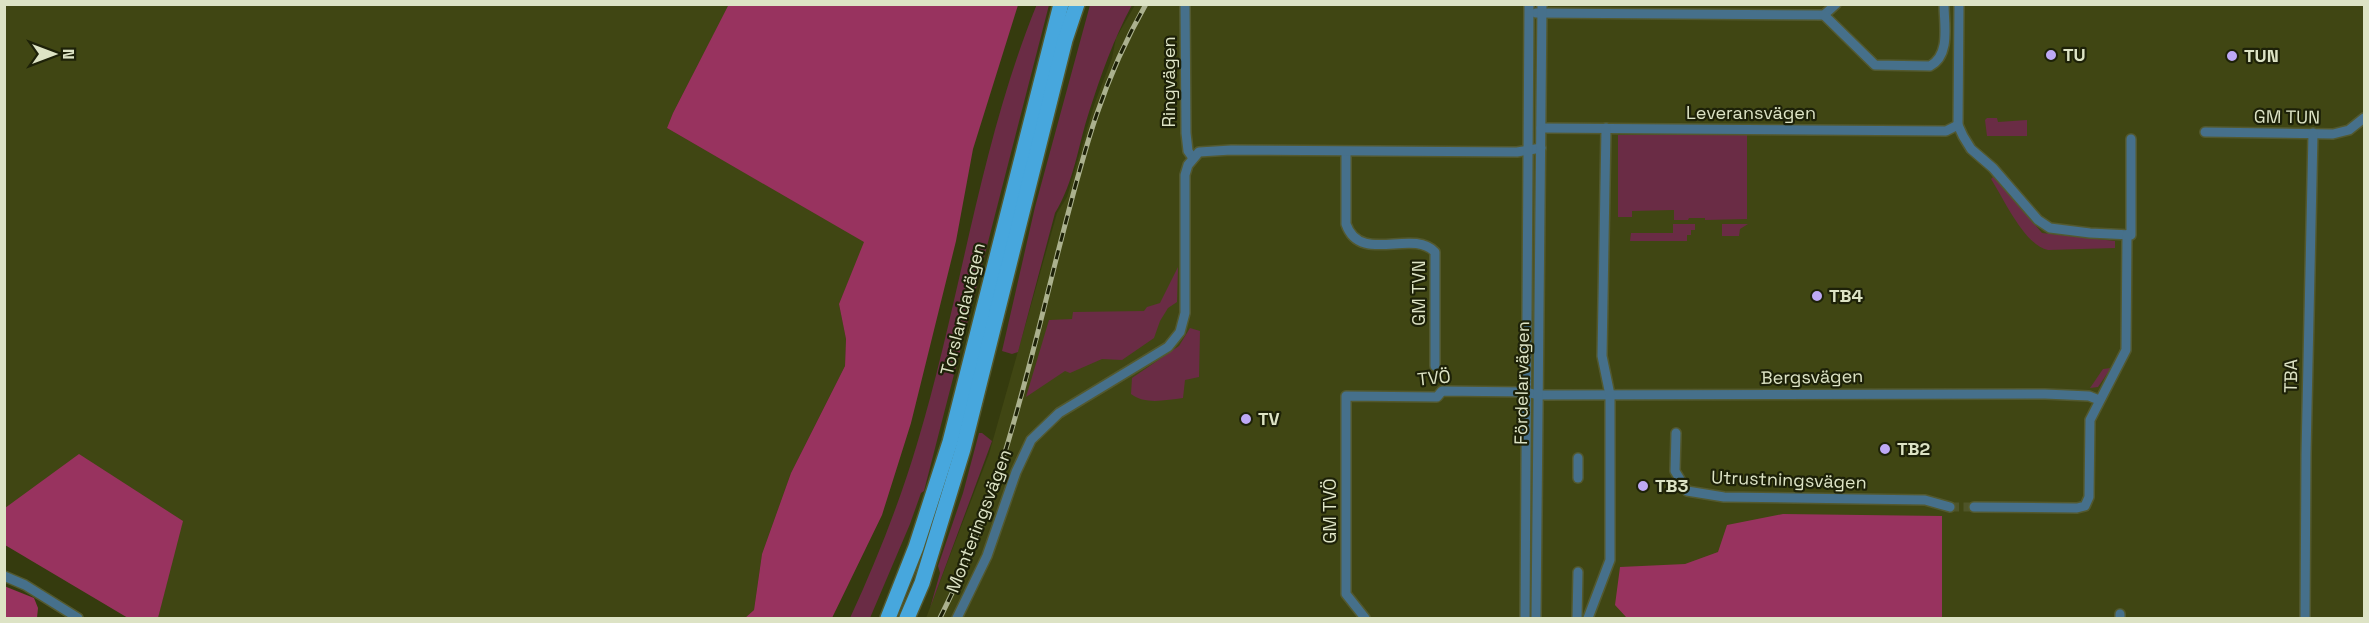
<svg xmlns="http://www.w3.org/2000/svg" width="2369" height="623" font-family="'Space Grotesk',sans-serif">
  <rect width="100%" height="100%" fill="#353b0e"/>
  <g fill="#404613">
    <polygon points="5,5 729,5 673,113 667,128 865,242 839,304 846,339 845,366 791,473 762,554 754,610 745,618 158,618 182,520 5,508"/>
    <polygon points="1135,5 2364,5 2364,618 926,618 989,454 1057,213 1067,197 1094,105 1112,58 1116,38"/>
  </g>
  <g fill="#6a2c45">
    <path d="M1037,4L1049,5L924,491L921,493L910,524L870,618H850C876,562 899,504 917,444C961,299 979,146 1037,4Z"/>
    <path d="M1090,5H1132C1114,38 1101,75 1089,112C1078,146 1074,182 1055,213L1018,352L1012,354L1002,351L1035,207Z"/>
    <polygon points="1987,118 1997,118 1998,122 2027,120 2027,136 1987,136 1985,120"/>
    <polygon points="1747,134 1747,219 1705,220 1705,218 1689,218 1688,220 1674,220 1674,210 1632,211 1632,217 1618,217 1618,135"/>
    <path d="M1994,176L2042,233L2115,241V248L2048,250C2025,246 2004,199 1991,179Z"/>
    <polygon points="1673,224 1695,224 1695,230 1691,230 1691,235 1687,235 1687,241 1630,241 1631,233 1673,233"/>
    <polygon points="1722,224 1748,224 1740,229 1739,236 1722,236"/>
    <polygon points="1178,267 1177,302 1168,308 1160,321 1154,338 1122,360 1102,359 1070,373 1065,371 1026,397 1049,320 1072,319 1073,312 1144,311 1147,307 1160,303"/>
    <path d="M1190,328L1200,331L1199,377L1185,380L1183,398C1166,400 1145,405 1131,394L1132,378L1179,346Z"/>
    <polygon points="2111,368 2098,387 2090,388 2103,369"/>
    <polygon points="979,433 982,433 992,441 930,608 940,573 938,566 963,493"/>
  </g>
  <g fill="#98335f">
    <polygon points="729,4 1018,5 973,149 956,241 911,423 882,515 832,618 745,618 754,610 762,554 791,473 845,366 846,339 839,304 864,242 667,128 673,113"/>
    <polygon points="79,454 183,521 158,618 128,618 5,545 5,508"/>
    <polygon points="1783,514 1942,516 1942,618 1631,618 1626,617 1615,605 1620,567 1685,564 1718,552 1727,525"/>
    <polygon points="4,586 34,598 38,608 37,618 5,618"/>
  </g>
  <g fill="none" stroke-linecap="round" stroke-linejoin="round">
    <polyline stroke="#4e5429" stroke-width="9" stroke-dasharray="9 4.5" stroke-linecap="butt" points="1950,507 1974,507"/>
    <defs>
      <g id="minor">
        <polyline points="1185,4 1186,133 1188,151 1193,158"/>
        <polyline points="1959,4 1958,125 1963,136 1971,149 1993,168 2038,220 2050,228 2090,233 2131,235 2131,139"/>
        <polyline points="1536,13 1824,15 1836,4"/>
        <path d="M1824,15L1875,65L1930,66C1951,55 1944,24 1944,4"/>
        <polyline points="1541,128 1946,131 1958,125"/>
        <polyline points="2205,132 2333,134 2349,130 2364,118"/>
        <path d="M1346,152V224C1360,265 1412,228 1435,252V366"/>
        <polyline points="1676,433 1675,471 1687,491 1724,497 1925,500 1950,507"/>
        <polyline points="1578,478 1578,458"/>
        <polyline points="1974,507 2077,508 2085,506 2089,497 2090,420 2126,350 2127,235"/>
        <polyline points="4,576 25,585 78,618"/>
        <polyline points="2120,614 2120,618"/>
        <polyline points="957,618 987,556 1016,472 1031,440 1059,413 1168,347 1180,332 1185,313 1185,175 1188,165 1199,152 1231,150 1517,152 1541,148"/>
        <polyline points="1365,618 1346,594 1346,396 1437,397 1442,391 1526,392 1538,395 2045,394 2089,396 2099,400"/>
        <polyline points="1525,618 1529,4"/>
        <polyline points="1536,618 1542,4"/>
        <polyline points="1577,618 1578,572"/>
        <polyline points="1588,618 1610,560 1610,395 1602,356 1606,128"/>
        <polyline points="2305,618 2306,454 2313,133"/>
      </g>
      <g id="primary">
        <polyline points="888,618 916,547 950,442 1061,4"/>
        <polyline points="907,618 922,583 963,449 1065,40 1077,4"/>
      </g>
    </defs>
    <use href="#minor" stroke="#53592f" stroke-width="12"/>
    <use href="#primary" stroke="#53592f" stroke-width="18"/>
    <use href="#minor" stroke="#46708b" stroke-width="9"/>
    <use href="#primary" stroke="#47a7dd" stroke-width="15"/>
    <defs>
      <path id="rail" d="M940,618C998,504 1026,379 1057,256C1081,164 1098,88 1146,4"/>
    </defs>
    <use href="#rail" stroke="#abb18e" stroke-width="5"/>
    <use href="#rail" stroke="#1d2108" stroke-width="3" stroke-dasharray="9" stroke-linecap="butt"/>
  </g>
  <g fill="#bea9f5" stroke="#1d2108" stroke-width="2">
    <circle cx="2051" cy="55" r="6"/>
    <circle cx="2232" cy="56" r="6"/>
    <circle cx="1817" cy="296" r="6"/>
    <circle cx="1246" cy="419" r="6"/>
    <circle cx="1885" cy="449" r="6"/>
    <circle cx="1643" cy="486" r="6"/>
  </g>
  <g text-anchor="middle" stroke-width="4.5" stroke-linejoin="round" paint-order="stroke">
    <g font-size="18" font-weight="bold" fill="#dde3c5" stroke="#1d2108" text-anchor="start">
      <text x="2063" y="61">TU</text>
      <text x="2244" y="62">TUN</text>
      <text x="1829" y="302">TB4</text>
      <text x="1258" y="425">TV</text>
      <text x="1897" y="455">TB2</text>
      <text x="1655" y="492">TB3</text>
    </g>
    <g font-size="18" fill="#dde3c5" stroke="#1d2108">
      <text transform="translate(1169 82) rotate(-90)" y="6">Ringvägen</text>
      <text x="1751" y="119">Leveransvägen</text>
      <text transform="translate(2287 117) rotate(1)" y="6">GM TUN</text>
      <text transform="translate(1419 293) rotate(-90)" y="6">GM TVN</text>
      <text transform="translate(963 309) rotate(-76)" y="6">Torslandavägen</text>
      <text transform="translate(2291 376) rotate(-89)" y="6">TBA</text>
      <text transform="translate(1812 377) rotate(-1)" y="6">Bergsvägen</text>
      <text transform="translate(1434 378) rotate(-6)" y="6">TVÖ</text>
      <text transform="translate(1522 383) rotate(-89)" y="6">Fördelarvägen</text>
      <text transform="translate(1789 480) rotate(2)" y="6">Utrustningsvägen</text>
      <text transform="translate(1330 511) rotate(-90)" y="6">GM TVÖ</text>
      <text transform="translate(979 521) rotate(-69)" y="6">Monteringsvägen</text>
    </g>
  </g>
  <rect width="2369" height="623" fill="none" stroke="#dde3c5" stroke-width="12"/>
  <g transform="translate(54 54) rotate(90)" stroke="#1d2108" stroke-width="4.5" paint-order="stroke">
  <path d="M0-4.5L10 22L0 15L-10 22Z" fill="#dde3c5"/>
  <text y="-9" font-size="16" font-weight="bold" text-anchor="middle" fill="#dde3c5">N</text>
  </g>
</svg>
